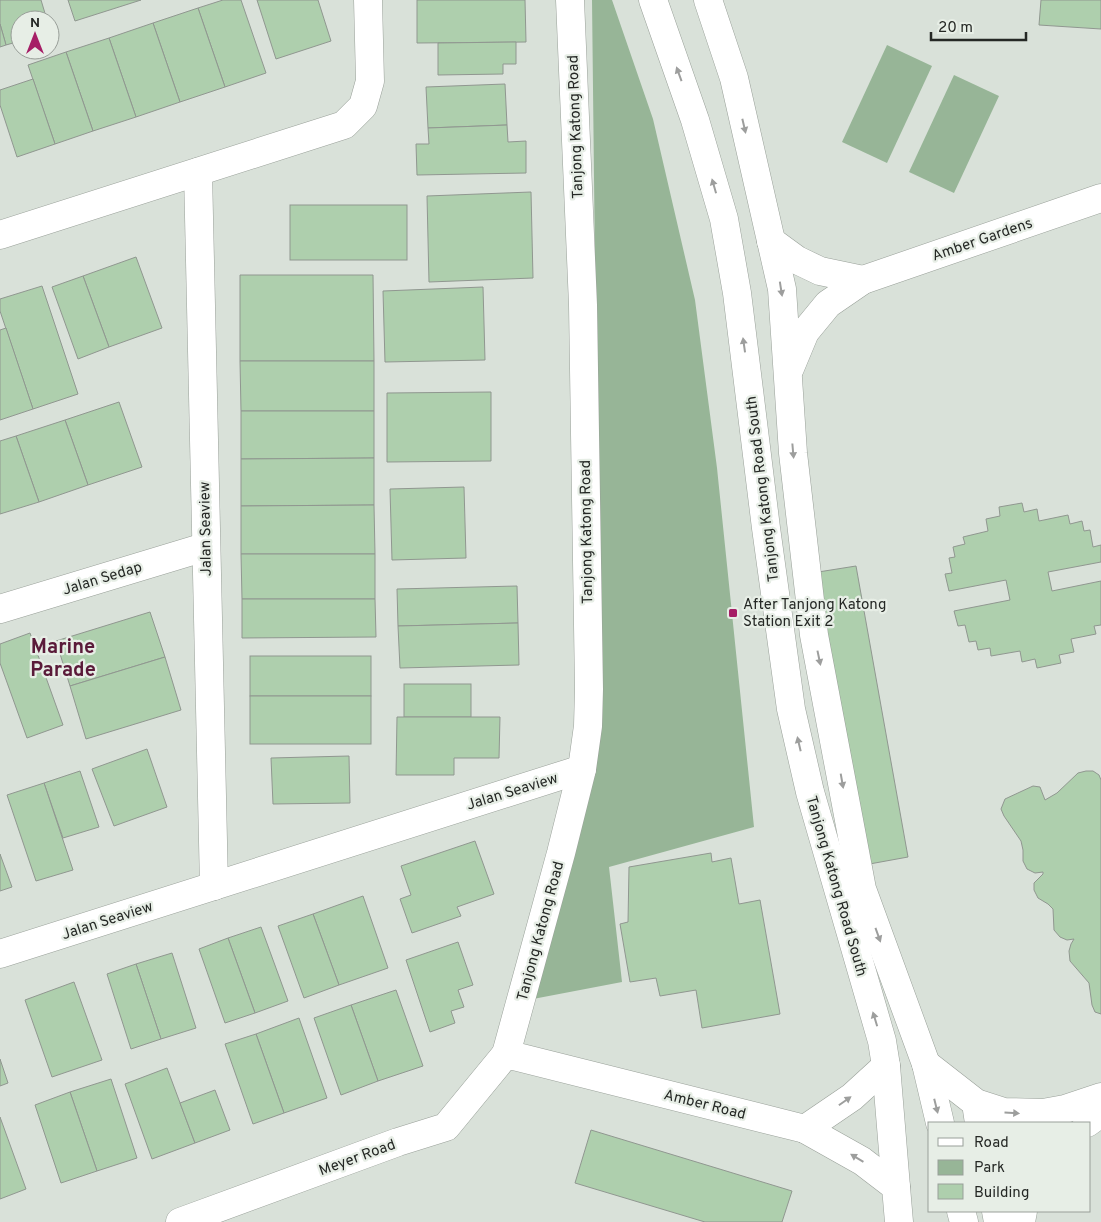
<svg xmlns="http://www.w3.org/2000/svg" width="1101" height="1222" font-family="Overpass,sans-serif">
  <rect width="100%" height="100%" fill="#d9e1d9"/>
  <g fill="#97b597">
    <polygon points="592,0 612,0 653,119 695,300 717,468 754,827 609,867 622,982 533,999 600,705"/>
    <polygon points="887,45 932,66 887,163 842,142"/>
    <polygon points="954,75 999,96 954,193 909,172"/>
  </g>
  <g fill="#aecfad" stroke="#909790">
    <polygon points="0,0 41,0 47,20 20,20 20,41 6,45 0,24"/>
    <polygon points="68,0 141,0 75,21"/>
    <polygon points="223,0 241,0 266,73 225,87 198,8"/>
    <polygon points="257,0 318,0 331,41 276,59"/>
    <polygon points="417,0 525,0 526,42 417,43"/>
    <polygon points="1041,0 1101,0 1101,29 1039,25"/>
    <polygon points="198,8 225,87 180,102 153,23"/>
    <polygon points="153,23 180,102 136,117 109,38"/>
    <polygon points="0,24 6,45 0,47"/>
    <polygon points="109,38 136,117 93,131 66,52"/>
    <polygon points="516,42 516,64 503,64 503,74 438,75 438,43"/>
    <polygon points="66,52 93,131 55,144 28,65"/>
    <polygon points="33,79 55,144 17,157 0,105 0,90"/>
    <polygon points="505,84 507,125 428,128 426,87"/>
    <polygon points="507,125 508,142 526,141 526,173 417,175 416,144 429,144 428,128"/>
    <polygon points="531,192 533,278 429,282 427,196"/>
    <rect x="290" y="205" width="117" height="55"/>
    <polygon points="136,257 162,328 109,347 83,276"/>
    <polygon points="240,275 373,275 374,361 240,361"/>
    <polygon points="83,276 109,347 78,359 52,287"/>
    <polygon points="42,286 78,394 33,409 0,311 0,299"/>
    <polygon points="483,287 485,360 385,362 383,291"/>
    <polygon points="6,328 33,409 0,420 0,330"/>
    <polygon points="240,361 374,361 374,411 241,411"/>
    <polygon points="491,392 491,461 387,462 387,393"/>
    <polygon points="119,402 142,467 88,485 65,420"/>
    <polygon points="241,411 374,411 374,458 241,459"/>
    <polygon points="65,420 88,485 39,502 16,436"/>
    <polygon points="16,436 39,502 0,514 0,441"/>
    <polygon points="374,458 374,505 241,506 241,459"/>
    <polygon points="464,487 466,558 392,560 390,489"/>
    <polygon points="1022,503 1024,512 1037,509 1039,521 1068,515 1070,524 1082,521 1084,531 1090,530 1093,547 1101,545 1101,562 1048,572 1052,591 1101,581 1101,625 1094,626 1096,634 1071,639 1074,652 1059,655 1061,663 1037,668 1035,659 1022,662 1020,651 991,656 990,648 978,650 976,641 969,642 965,625 958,626 954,611 1010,600 1006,580 949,591 945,574 952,573 949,558 955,557 953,547 965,544 963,537 988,531 986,519 1000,516 999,507"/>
    <polygon points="374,505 375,554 241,554 241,506"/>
    <polygon points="241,554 375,554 375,599 242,599"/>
    <polygon points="856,566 908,857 864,865 812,573"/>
    <polygon points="517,586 518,623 398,626 397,589"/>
    <polygon points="242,599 375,599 376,637 242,638"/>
    <polygon points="150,612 165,657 70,686 56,641"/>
    <polygon points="518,623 519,665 400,668 398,626"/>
    <polygon points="30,633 63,725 27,738 0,663 0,644"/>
    <rect x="250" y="656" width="121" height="40"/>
    <polygon points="165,657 181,710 86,739 70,686"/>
    <rect x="404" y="684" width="67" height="33"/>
    <rect x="250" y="696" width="121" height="48"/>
    <polygon points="397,717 500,717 499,758 454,758 454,775 396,775"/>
    <polygon points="147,749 167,807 114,826 92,769"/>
    <polygon points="349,756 350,803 273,804 271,758"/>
    <polygon points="80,771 99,827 63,838 44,783"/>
    <polygon points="1086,771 1093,771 1099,775 1101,780 1101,1014 1095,1012 1092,1005 1089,983 1070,961 1069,951 1071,944 1074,939 1067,940 1060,937 1054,930 1053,909 1048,904 1038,898 1034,890 1034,883 1043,874 1043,872 1035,873 1027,869 1023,861 1023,850 1021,841 1004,816 1001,809 1005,799 1033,786 1040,787 1045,800 1057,793 1078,773"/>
    <polygon points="44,783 73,870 36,881 7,795"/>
    <polygon points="475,841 494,894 457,907 461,916 412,933 400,899 411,895 401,866"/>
    <polygon points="711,853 712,862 731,858 739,904 760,900 780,1014 702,1028 696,990 660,996 656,978 630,982 620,924 628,922 629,867"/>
    <polygon points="0,854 12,887 0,891"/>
    <polygon points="363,896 388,968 339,985 313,914"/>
    <polygon points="313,914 339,985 304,998 278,926"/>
    <polygon points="261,927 288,1001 255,1013 228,938"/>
    <polygon points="228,938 255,1013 225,1023 199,949"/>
    <polygon points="458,942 473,985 458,990 464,1007 451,1011 455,1023 430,1032 406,960"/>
    <polygon points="172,953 196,1028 161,1039 136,964"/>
    <polygon points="136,964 161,1039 131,1049 107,974"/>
    <polygon points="74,982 102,1060 52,1077 25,1000"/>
    <polygon points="396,990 423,1066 378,1081 351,1005"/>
    <polygon points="351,1005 378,1081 341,1095 314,1018"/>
    <polygon points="299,1018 327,1098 284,1113 256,1034"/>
    <polygon points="256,1034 284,1113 253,1124 225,1044"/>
    <polygon points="0,1059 8,1083 0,1086"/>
    <polygon points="167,1068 195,1143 152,1159 125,1084"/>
    <polygon points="111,1079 137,1158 97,1171 70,1092"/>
    <polygon points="215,1090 230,1130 195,1143 180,1103"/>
    <polygon points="70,1092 97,1171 61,1183 35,1105"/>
    <polygon points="0,1117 26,1189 0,1199"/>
    <polygon points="591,1130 792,1191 782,1222 705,1222 575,1183"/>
  </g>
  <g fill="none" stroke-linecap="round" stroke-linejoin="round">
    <defs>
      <g id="street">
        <polyline points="198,172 214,886"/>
        <polyline points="0,235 344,125 363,106 370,81 368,0"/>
        <polyline points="0,609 205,547"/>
        <polyline points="0,954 582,769"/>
        <polyline points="506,1054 561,853 582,769 588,726 589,689 583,305 570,0"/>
      </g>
      <g id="secondary">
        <polyline points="653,0 695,120 724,219 737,293 766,528 791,709 810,792 882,1041 886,1066 896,1187"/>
        <polyline points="708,0 734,78 782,289 793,453 814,635 862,889 926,1064 940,1123"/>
        <polyline points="771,241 797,260 820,271 863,280"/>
        <polyline points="790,368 805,332 828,304 863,280 1101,198"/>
        <polyline points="926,1064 976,1103 1004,1112 1043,1113 1065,1109 1101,1097"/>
        <polyline points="961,1211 964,1222"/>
        <polyline points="180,1222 398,1142 446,1127 506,1054 805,1129 852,1097 886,1066"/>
      </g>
      <g id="highway">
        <polyline points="976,1103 979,1123"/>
        <polyline points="1087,1123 1101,1113"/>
        <polyline points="805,1129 862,1161 896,1187 899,1222"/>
        <polyline points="996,1211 998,1222"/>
        <polyline points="1021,1222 1023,1211"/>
      </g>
    </defs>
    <use href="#street" stroke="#99a099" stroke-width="29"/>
    <use href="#secondary" stroke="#99a099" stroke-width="29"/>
    <use href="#highway" stroke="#99a099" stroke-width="29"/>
    <use href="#street" stroke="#fff" stroke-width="28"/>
    <use href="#secondary" stroke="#fff" stroke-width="28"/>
    <use href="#highway" stroke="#fff" stroke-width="28"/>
  </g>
  <defs><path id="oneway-solid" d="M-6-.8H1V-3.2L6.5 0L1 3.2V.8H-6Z" transform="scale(1.25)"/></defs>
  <g fill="#9d9e9d">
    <use href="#oneway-solid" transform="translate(679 74) rotate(-110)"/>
    <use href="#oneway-solid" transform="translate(744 126) rotate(77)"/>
    <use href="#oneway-solid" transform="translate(714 186) rotate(-106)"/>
    <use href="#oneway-solid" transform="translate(781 289) rotate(81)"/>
    <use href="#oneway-solid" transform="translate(744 345) rotate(-98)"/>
    <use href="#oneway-solid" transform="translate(793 451) rotate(85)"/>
    <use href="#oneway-solid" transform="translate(819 658) rotate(78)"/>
    <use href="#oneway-solid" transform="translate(799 744) rotate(-103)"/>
    <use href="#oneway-solid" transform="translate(842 781) rotate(80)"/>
    <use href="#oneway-solid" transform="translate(878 935) rotate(70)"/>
    <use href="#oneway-solid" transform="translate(875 1019) rotate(-107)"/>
    <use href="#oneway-solid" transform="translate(845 1101) rotate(-35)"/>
    <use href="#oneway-solid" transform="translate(936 1106) rotate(76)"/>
    <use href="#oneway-solid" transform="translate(1012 1113) rotate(3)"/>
    <use href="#oneway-solid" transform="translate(857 1158) rotate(-149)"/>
  </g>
  <rect fill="#a61e66" stroke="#e7eee6" stroke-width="2" x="728" y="608" width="10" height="10" rx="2.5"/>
  <g text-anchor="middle" stroke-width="4.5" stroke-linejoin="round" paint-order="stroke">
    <g font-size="15" fill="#252825" stroke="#e7eee6">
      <text transform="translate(575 127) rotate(-92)" y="5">Tanjong Katong Road</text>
      <text transform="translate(982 239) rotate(-19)" y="5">Amber Gardens</text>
      <text transform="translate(762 489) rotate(-97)" y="5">Tanjong Katong Road South</text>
      <text transform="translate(205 529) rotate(-91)" y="5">Jalan Seaview</text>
      <text transform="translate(586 532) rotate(-91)" y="5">Tanjong Katong Road</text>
      <text transform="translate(102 578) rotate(-17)" y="5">Jalan Sedap</text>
      <text transform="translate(512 791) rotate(-17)" y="5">Jalan Seaview</text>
      <text transform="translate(837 886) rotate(74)" y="5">Tanjong Katong Road South</text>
      <text transform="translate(107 920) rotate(-18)" y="5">Jalan Seaview</text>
      <text transform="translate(540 931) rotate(-75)" y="5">Tanjong Katong Road</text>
      <text transform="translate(705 1104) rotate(14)" y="5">Amber Road</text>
      <text transform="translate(357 1157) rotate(-20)" y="5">Meyer Road</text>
    </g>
    <g font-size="15" fill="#252825" stroke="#e7eee6" text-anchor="start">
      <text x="743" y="609">After Tanjong Katong<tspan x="743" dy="17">Station Exit 2</tspan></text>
    </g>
    <g font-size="20" font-weight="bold" fill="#5a1a39" stroke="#e7eee6">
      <text x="63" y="653">Marine<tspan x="63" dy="23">Parade</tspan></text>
    </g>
  </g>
  <rect x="928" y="1122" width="162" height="90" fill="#e7eee6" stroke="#999f99"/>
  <rect x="938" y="1138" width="25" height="8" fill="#ffffff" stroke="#999f99"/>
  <text x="974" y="1147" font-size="15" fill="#252825">Road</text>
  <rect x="938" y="1160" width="25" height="15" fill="#97b597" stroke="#999f99"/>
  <text x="974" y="1172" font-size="15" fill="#252825">Park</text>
  <rect x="938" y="1184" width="25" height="15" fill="#aecfad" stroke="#999f99"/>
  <text x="974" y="1197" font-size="15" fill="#252825">Building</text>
  <g transform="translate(35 35)"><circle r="24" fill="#e7eee6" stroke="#999f99"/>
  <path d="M0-4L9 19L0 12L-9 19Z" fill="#a61e66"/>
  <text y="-8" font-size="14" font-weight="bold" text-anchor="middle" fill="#252825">N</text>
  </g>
  <path d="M931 32v8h95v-8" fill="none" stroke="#252825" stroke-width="2.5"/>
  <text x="938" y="32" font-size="15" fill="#252825" stroke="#e7eee6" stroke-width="4" paint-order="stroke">20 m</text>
</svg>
